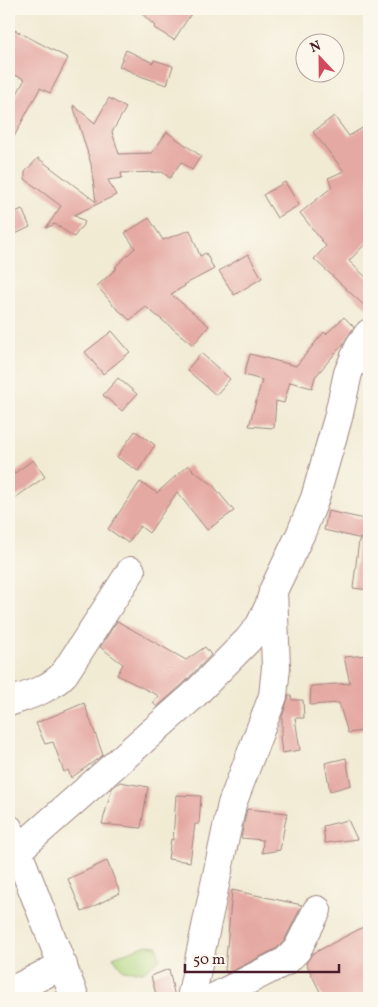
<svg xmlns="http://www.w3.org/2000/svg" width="378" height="1007" font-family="Vollkorn,serif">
  <rect width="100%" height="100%" fill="#fbf7ec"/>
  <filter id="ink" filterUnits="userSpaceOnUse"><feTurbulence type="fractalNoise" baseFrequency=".02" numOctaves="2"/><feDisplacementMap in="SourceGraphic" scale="10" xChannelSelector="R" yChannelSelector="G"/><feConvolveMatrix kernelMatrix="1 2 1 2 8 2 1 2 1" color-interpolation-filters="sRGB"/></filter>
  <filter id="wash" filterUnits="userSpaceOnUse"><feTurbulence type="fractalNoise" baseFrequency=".0096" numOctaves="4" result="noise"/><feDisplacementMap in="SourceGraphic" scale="20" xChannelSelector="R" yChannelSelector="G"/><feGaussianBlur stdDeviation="1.12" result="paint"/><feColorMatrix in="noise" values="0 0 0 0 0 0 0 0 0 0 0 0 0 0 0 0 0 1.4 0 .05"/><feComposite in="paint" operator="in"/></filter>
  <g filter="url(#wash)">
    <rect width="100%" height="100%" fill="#f1ebd4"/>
    <polygon fill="#afd680" stroke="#7c7a56" points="147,945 157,946 160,959 143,972 123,970 113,957"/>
    <g id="blocks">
      <g fill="#e5a9a3">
        <polygon points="137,9 194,9 174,40 154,28 155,26"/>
        <polygon points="9,27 68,58 50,93 40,88 9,146 9,109 25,79 9,73"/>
        <polygon points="126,50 153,63 154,60 173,66 167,85 143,77 119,66"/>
        <polygon points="109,98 126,108 112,132 119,154 152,153 167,132 201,156 192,170 181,162 170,178 162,172 121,173 122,178 108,180 116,195 74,215 85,222 74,237 55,224 46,228 61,206 25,179 25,172 38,158 96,202 91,164 73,105 95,123"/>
        <polygon points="334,116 349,136 369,124 369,240 349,261 369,280 369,310 314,259 326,246 300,213 332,187 328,178 344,171 313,132"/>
        <polygon points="285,182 299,205 277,218 263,195"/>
        <polygon points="22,209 30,227 9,237 9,215"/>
        <polygon points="149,218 163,240 190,230 200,256 206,253 214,269 184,285 185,286 171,294 209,326 193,345 146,307 130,320 115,307 97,286 117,268 115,267 135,248 125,233"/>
        <polygon points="248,254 262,278 234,295 219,271"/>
        <polygon points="344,317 354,327 343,344 315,377 312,388 290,382 284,403 276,401 274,428 249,426 262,380 244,375 250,354 296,366 324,332 326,334"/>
        <polygon points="112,331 130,352 103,374 85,352"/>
        <polygon points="201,353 230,379 216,395 187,370"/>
        <polygon points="118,378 137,394 122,411 103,395"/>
        <polygon points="135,431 155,445 138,471 117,457"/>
        <polygon points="33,460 45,477 9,502 9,477"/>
        <polygon points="188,465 193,469 192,470 212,484 234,511 207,530 177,492 149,533 140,526 128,543 108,529 140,482 157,493"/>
        <polygon points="328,511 369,520 362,539 324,530"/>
        <polygon points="359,540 369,541 369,590 353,588"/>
        <polygon points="117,621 186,660 205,647 211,655 182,685 157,707 153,703 159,696 117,675 123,664 100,647"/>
        <polygon points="369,655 369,673 368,674 369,730 348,733 339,703 310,705 311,686 350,683 344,657"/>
        <polygon points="289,695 291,695 292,700 303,700 304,718 295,718 300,750 282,753 280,736 282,735 282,717"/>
        <polygon points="84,703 103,755 71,778 68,770 64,772 53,742 45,744 36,723"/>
        <polygon points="346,758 351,785 330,791 325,763"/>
        <polygon points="120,782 148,787 141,828 102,824 112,788"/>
        <polygon points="176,795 201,796 199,824 195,824 190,862 168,859 171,839 173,840"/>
        <polygon points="247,809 287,813 280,850 262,853 263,840 241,838"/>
        <polygon points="348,820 357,839 325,843 323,826"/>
        <polygon points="107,861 120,893 82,912 68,879"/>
        <polygon points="232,890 302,905 284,941 277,948 227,974 225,970"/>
        <polygon points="369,924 369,998 323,998 306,963 312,954"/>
        <polygon points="169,969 175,998 157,998 151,976"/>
      </g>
    </g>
  </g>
  <g filter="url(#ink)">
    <use href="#blocks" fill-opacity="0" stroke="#9e8580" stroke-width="1"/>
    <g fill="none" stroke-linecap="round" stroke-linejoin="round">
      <defs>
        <g id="minor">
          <path d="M9,702C29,695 49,690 64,674L131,571"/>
          <polyline points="17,851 193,696 248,640 260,625 269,606 272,596"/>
          <polyline points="9,992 63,965"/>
          <polyline points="191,998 232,804 273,696 276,667 273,591 301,533 315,498 338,418 348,373 360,345 369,333"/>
          <polyline points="213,998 286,961 297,950 317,910"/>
        </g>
        <polyline id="major" points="9,829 75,998"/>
      </defs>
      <use href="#minor" stroke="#9e8580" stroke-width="30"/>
      <use href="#major" stroke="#9e8580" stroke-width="30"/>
      <use href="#minor" stroke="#fff" stroke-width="28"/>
      <use href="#major" stroke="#fff" stroke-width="28"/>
    </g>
  </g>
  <rect width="378" height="1007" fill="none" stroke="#fbf7ec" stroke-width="30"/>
  <g transform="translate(320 58) rotate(338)"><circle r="24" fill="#fbf7ec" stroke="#b4a19f"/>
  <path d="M0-4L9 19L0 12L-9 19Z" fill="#d1495b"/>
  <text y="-8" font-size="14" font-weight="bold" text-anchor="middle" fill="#4a1f2b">N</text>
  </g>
  <path d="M185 964v8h154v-8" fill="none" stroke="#4a1f2b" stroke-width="2.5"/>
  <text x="193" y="964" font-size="15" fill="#4a1f2b" stroke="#fbf7ec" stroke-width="4" paint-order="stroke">50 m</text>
</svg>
